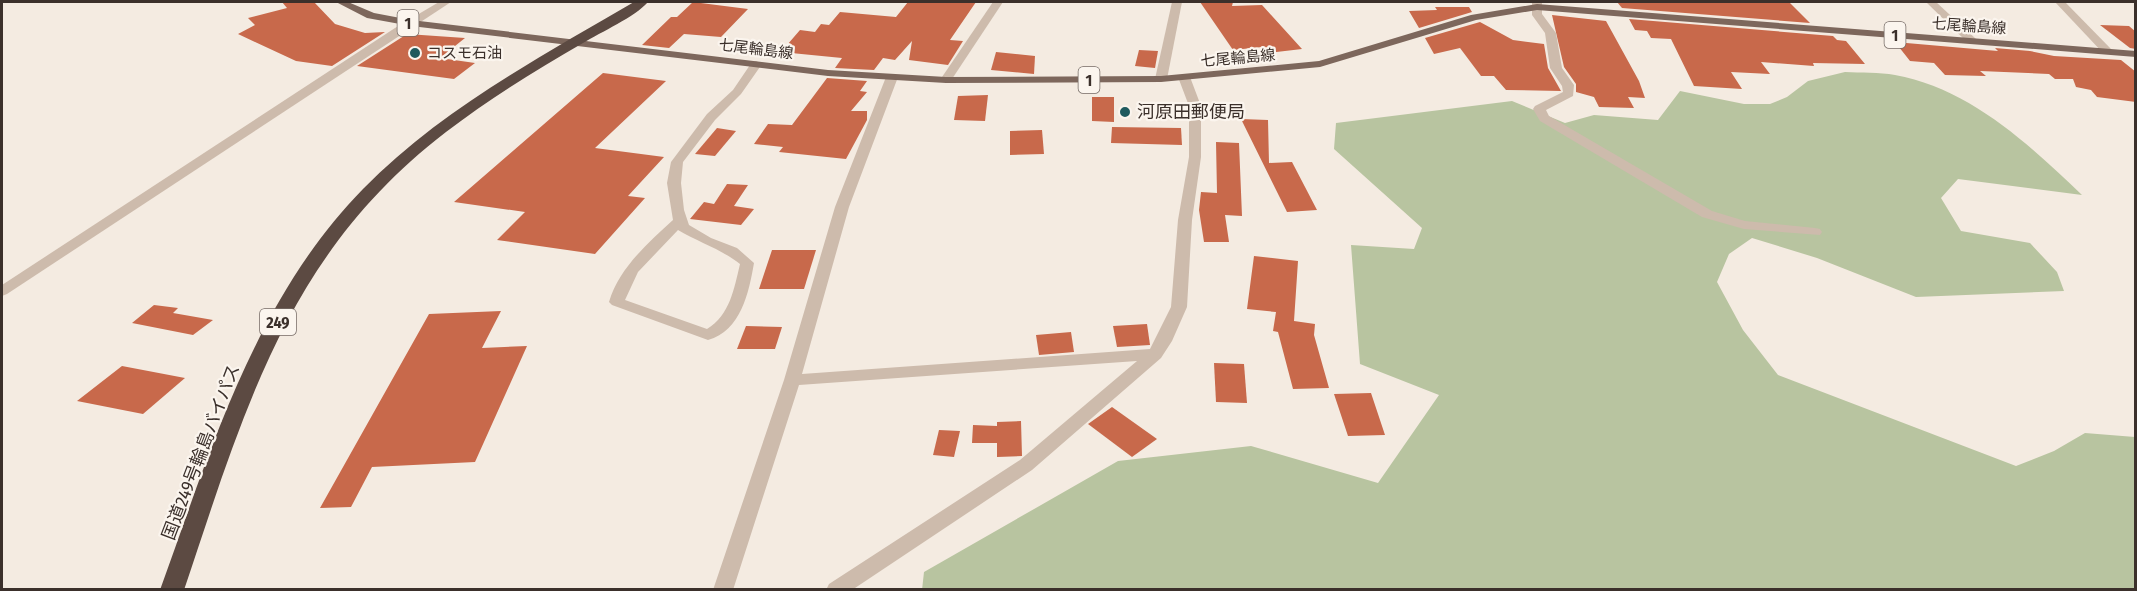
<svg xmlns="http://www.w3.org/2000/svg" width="2137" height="591" font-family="'Fira Sans Condensed','Noto Sans JP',sans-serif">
  <rect width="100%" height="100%" fill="#f4ebe1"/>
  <path fill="#b8c4a0" d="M1845,72C1861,73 1879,72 1895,75C1969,88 2030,145 2082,195L1958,179L1941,198L1961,231L2030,243L2057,272L2064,291L1916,297L1817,258L1752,238L1729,254L1717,282L1743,330L1778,375L2016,466L2054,451L2085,433L2135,437V589L922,590L924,572L1118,461L1251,446L1378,483L1439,395L1360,364L1351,245L1414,249L1422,228L1334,149L1336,123L1512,101L1565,123L1594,115L1658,120L1680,91L1744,104H1770L1787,97L1808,81Z"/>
  <g fill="#c8694b">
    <polygon points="282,2 314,2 335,24 365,33 385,32 332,66 296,61 238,34 255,25 248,18 287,8"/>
    <polygon points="693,2 748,9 721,37 684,34 669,48 642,45 671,17 677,17"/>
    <polygon points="908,2 976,2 950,40 963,41 948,65 909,60 912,41 895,60 883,58 874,70 835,68 842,58 781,52 800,30 815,32 821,24 829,25 840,12 896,17"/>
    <polygon points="1200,2 1233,2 1232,6 1262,5 1302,49 1268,53 1262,47 1233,50"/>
    <polygon points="1617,2 1789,2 1810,23 1622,8"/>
    <polygon points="1435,7 1469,7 1472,12 1419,28 1409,11 1437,10"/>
    <polygon points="1552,15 1606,21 1639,81 1645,98 1628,97 1634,108 1599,107 1594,97 1576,92 1576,84 1564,67"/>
    <polygon points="1629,19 1833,36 1837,40 1846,41 1865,64 1813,63 1814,66 1761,62 1770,74 1731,72 1742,89 1694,86 1671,39 1651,38 1647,31 1635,30"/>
    <polygon points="1480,22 1513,40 1544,44 1548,68 1561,91 1506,90 1494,76 1481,76 1460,48 1434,54 1425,38"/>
    <polygon points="2100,25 2129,26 2136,32 2136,49 2130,48"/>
    <polygon points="407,34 465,38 440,58 475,63 454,79 357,66"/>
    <polygon points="1895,42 1998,51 1995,48 2030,51 2054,56 2121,60 2136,72 2136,102 2097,97 2091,90 2076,87 2073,79 2055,79 2049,74 1980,71 1986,76 1945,75 1934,63 1910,61"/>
    <polygon points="1139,50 1158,51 1155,68 1135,66"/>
    <polygon points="996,52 1035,56 1034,74 991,70"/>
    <polygon points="603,73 666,81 595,148 664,157 628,196 645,198 595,254 497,240 525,212 454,202"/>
    <polygon points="827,78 867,81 860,91 867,92 851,111 867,111 867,120 846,159 779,152 783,147 754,144 768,124 792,125"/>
    <polygon points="988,95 985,121 954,120 958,96"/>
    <polygon points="1092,97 1114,97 1114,122 1092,121"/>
    <polygon points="1241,119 1268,120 1269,163 1292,162 1317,210 1287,212"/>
    <polygon points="1112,127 1181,128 1182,145 1111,143"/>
    <polygon points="717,128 736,131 715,156 695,154"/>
    <polygon points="1042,130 1044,154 1010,155 1010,131"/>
    <polygon points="1216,142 1239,143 1242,216 1225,215 1229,242 1204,242 1199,210 1201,192 1217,193"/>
    <polygon points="727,184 748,185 734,206 754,209 741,225 690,219 704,202 714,204"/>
    <polygon points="772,250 816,250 804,289 759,289"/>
    <polygon points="1254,256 1298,261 1294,321 1315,324 1314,335 1329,388 1293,389 1278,332 1273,331 1276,312 1247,309"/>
    <polygon points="154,305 178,308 173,313 213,320 193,335 132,323"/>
    <polygon points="501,311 482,348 527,346 475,462 372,467 351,507 320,508 429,314"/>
    <polygon points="1147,324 1150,345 1117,347 1113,326"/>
    <polygon points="746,326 782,327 775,349 737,349"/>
    <polygon points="1071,332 1074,352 1039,355 1036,335"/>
    <polygon points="1214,363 1244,364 1247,403 1216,402"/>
    <polygon points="122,366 185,378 143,414 77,401"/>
    <polygon points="1371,393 1385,435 1348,436 1334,394"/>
    <polygon points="1112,407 1157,439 1132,457 1088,424"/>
    <polygon points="1021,421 1022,456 997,457 997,443 972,443 973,425 997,426 997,422"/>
    <polygon points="939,430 960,431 954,457 933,455"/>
  </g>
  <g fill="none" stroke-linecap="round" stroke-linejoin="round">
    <g fill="#cdbbac" fill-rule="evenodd">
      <polygon points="439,2 451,2 7,294 2,296 2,285 395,28"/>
      <polygon points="993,2 1003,2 950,82 942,82 940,80"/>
      <polygon points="1172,2 1182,2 1167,79 1161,82 1155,79"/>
      <polygon points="1532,2 1542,2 1542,14 1556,33 1562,68 1574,85 1573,96 1546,110 1549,116 1712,211 1745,221 1815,228 1820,229 1822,232 1820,235 1744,229 1702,217 1540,121 1533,109 1535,106 1563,92 1562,86 1550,68 1545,33 1532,15"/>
      <polygon points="1926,2 1936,2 1976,39 1976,43 1968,43"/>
      <polygon points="2055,2 2065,2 2112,50 2112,54 2104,54"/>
      <path d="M756,61L762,64L741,94L715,120L683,162L681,183L684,210L689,225L711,238L737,248L754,263C749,292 741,331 708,340L612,305L609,302C619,268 648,243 673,220L667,183L671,162L707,114L733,90L752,62ZM678,230C698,242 721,249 740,264C734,289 730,315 707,329L625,300L638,272Z"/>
      <polygon points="892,74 898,77 849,207 802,374 1150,349 1171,307 1178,220 1189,157 1189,106 1178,77 1184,74 1190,77 1201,106 1201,157 1192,220 1187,307 1172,341 1161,358 1032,470 852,590 826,590 829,584 1020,460 1137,361 799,385 733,590 713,590 784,380 835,207 886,77"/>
    </g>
    <polygon fill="#7d675c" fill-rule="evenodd" points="336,2 348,2 374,13 411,20 828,70 946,77 1161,76 1319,61 1471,15 1537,4 2136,51 2136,57 1537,10 1476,20 1320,67 1161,82 946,83 828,76 411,26 367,18"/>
    <path fill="#5c4a42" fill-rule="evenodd" d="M634,2H648C635,17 601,32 583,43C536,70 489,99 446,132C287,254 245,409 184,590H160C211,449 256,298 363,189C440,110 540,57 634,2Z"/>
  </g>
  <g fill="#1f5a5e" stroke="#fbf5ee" stroke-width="2">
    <circle cx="415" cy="53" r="6"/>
    <circle cx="1125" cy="112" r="6"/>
  </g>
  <g text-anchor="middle" stroke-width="4.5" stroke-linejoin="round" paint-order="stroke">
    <g font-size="15" fill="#3b302b" stroke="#fbf5ee">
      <text transform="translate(1969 26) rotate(4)" y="5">七尾輪島線</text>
      <text transform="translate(756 49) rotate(7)" y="5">七尾輪島線</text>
      <text transform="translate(1238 58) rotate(-5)" y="5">七尾輪島線</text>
    </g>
    <g font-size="15" fill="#3b302b" stroke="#fbf5ee" text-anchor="start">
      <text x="427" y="58">コスモ石油</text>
    </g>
    <g fill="#fbf5ee" stroke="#756b66" stroke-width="1.5">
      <rect x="397.5" y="10" width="21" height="26" rx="4.5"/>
      <rect x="1884.5" y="22" width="21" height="26" rx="4.5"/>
      <rect x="1078.5" y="67" width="21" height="26" rx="4.5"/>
      <rect x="260" y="309" width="36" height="26" rx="4.5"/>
    </g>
    <g font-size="16" font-weight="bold" fill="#3b302b">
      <text x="408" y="29">1</text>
      <text x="1895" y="41">1</text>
      <text x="1089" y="86">1</text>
      <text x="278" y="328">249</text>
    </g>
    <g font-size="18" fill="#3b302b" stroke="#fbf5ee" text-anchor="start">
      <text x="1137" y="118">河原田郵便局</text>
    </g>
    <g font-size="18" fill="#3b302b" stroke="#fbf5ee">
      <text transform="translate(201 452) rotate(-69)" y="6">国道249号輪島バイパス</text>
    </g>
  </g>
  <rect width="2137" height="591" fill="none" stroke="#3b302b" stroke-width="6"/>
</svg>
